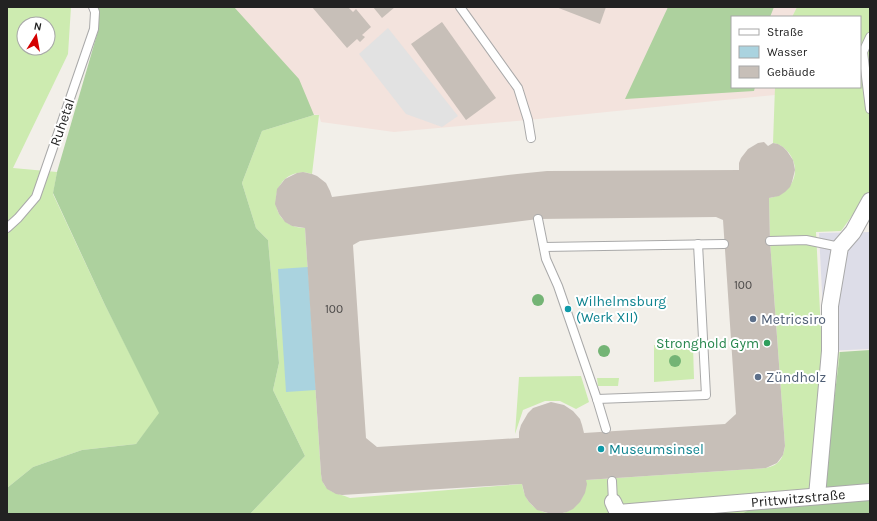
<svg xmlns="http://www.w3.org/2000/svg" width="877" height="521" font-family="Karla,sans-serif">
  <rect width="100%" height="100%" fill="#f2efe9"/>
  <polygon fill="#f3e3dd" points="208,7 797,7 792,17 732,17 732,87 775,87 775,95 528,120 394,132 321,122 319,115 295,112"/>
  <g fill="#cdebb0" fill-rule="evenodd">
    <path d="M7,7H71L68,54L13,168L57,172L53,194L105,305L160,413L136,444L82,450L33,467L7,488ZM24,24H48V48H24Z"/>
    <path d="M797,7H870V208L854,213L841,231L816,232L822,351L829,353L840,352L823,491L743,513V514H558C575,512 587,497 586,480L766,468C779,465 783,459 785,446L770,241L769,198C791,195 803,172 789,153C785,148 780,144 773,143L775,87H860V17H792Z"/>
    <path d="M314,115H319L312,174C271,162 260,227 305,228L321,474C323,493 336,492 350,498L522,484C525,502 534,511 552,514H250L305,456L273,390L279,363L268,240L256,228L242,183L262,131Z"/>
    <polygon points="654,345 693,345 694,379 654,382"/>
    <polygon points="581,376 589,402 576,409 560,401 545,401 523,410 515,434 519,377"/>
    <polygon points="597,378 619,378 618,386 598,386"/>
  </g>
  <g fill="#add19e">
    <polygon points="97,7 234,7 299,79 314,115 262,131 242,183 256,228 268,240 279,363 273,390 305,456 250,514 7,514 7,488 33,467 82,450 136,444 159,413 105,305 53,193 57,172 98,31 99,10"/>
    <polygon points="668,7 774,7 770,17 732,17 732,87 755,87 754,91 625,99"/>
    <polygon points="870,350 870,487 823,491 840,352"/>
    <polygon points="870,499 870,514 743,514 743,513 756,507"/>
  </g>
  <polygon fill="#e2e2e2" points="388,28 458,116 442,127 406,114 359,54"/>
  <polygon fill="#dddde8" points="870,232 870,349 825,351 819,233"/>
  <polygon fill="#aad3df" points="308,267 316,390 286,392 278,269"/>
  <g fill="#c7bfb8" fill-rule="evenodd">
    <polygon points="312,7 348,7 353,12 356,9 371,27 362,35 365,37 360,42 357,39 347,48"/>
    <polygon points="373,7 395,7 382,18"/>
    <polygon points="556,7 606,7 600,24"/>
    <polygon points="442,22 496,98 466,120 411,44"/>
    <path d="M764,142L768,146L773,143L778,144L783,147L787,151L793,160L795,170L792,182L790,187L785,192L779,196L769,198L770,241L785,446L783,455L777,463L766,468L586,480L587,484L585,493L580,502L573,509L567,512L558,514L548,513L537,510L529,502L525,496L522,484L342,495L336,494L327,489L322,481L321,474L305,228L292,226L285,222L279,214L275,204L277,189L285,179L297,173L303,172L312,174L317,176L326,183L330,191L332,197L517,174L547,171L739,170V163L741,158L748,149L758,143ZM716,217L723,220L736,414L725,424L584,433L582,425L580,419L573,411L564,405L551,402L533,408L528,413L521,425L519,432V438L377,447L366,438L353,245L360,241L538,219Z"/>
  </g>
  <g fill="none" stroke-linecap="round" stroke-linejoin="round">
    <defs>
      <g id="lane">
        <polyline points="460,7 518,88 528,120 531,138"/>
        <polyline points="870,37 863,52 870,109"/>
        <polyline points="538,219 546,259 558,286 597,399 606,429"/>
        <polyline points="7,228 18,218 36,197 94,29 95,12 93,7"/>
        <polyline points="770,241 806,240 840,247"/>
        <polyline points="544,247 724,244"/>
        <polyline points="597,399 706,395 698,244"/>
        <polyline points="612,481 613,502"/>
      </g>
      <g id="street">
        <polyline points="817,496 830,351 830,306 840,247 853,232 870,201"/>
        <polyline points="613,502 618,513 870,492"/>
      </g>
    </defs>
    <use href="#lane" stroke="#a9a9a9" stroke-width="10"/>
    <use href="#street" stroke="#a9a9a9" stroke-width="18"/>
    <use href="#lane" stroke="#fff" stroke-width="8"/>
    <use href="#street" stroke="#fff" stroke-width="16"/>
  </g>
  <g fill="#74b475">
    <circle cx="538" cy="300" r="6"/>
    <circle cx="604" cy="351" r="6"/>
    <circle cx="675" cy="361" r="6"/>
  </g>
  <g fill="#0f9aa8" stroke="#fff" stroke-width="1.5">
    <circle cx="568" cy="309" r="4"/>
    <circle cx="601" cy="449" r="4"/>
  </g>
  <g fill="#5c6f8a" stroke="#fff" stroke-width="1.5">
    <circle cx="753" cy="319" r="4"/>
    <circle cx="758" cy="377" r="4"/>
  </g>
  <circle fill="#2e9e5b" stroke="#fff" stroke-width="1.5" cx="767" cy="343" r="4"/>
  <g text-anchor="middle" stroke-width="4" stroke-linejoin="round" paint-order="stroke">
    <g font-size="12" fill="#4b4948">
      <text x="743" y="289">100</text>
      <text x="334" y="313">100</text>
    </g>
    <g font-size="14" fill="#222" stroke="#fff">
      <text transform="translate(62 122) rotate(-71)" y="5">Ruhetal</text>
      <text transform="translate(798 498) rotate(-5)" y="5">Prittwitzstraße</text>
    </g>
    <g font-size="14" fill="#0d838f" stroke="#fff" text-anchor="start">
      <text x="576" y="306">Wilhelmsburg<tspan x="576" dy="16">(Werk XII)</tspan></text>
      <text x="609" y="454">Museumsinsel</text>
    </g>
    <g font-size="14" fill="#4e5e75" stroke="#fff" text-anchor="start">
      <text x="761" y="324">Metricsiro</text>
      <text x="766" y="382">Zündholz</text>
    </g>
    <g font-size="14" fill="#27864d" stroke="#fff" text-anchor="end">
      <text x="759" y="348">Stronghold Gym</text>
    </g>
  </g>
  <rect width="877" height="521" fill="none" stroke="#222222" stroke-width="16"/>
  <rect x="731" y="16" width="130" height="72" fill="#ffffff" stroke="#a7a7a7"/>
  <rect x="739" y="29" width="20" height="6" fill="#ffffff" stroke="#a7a7a7"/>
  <text x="767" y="36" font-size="12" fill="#222222">Straße</text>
  <rect x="739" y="46" width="20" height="12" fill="#aad3df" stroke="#a7a7a7"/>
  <text x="767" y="56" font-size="12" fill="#222222">Wasser</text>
  <rect x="739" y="66" width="20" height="12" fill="#c7bfb8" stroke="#a7a7a7"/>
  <text x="767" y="76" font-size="12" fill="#222222">Gebäude</text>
  <g transform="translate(36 36) rotate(11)"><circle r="19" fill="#ffffff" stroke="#a7a7a7"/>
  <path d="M0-3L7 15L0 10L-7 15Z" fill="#d40000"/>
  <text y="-6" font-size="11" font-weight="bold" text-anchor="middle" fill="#222222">N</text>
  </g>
</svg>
